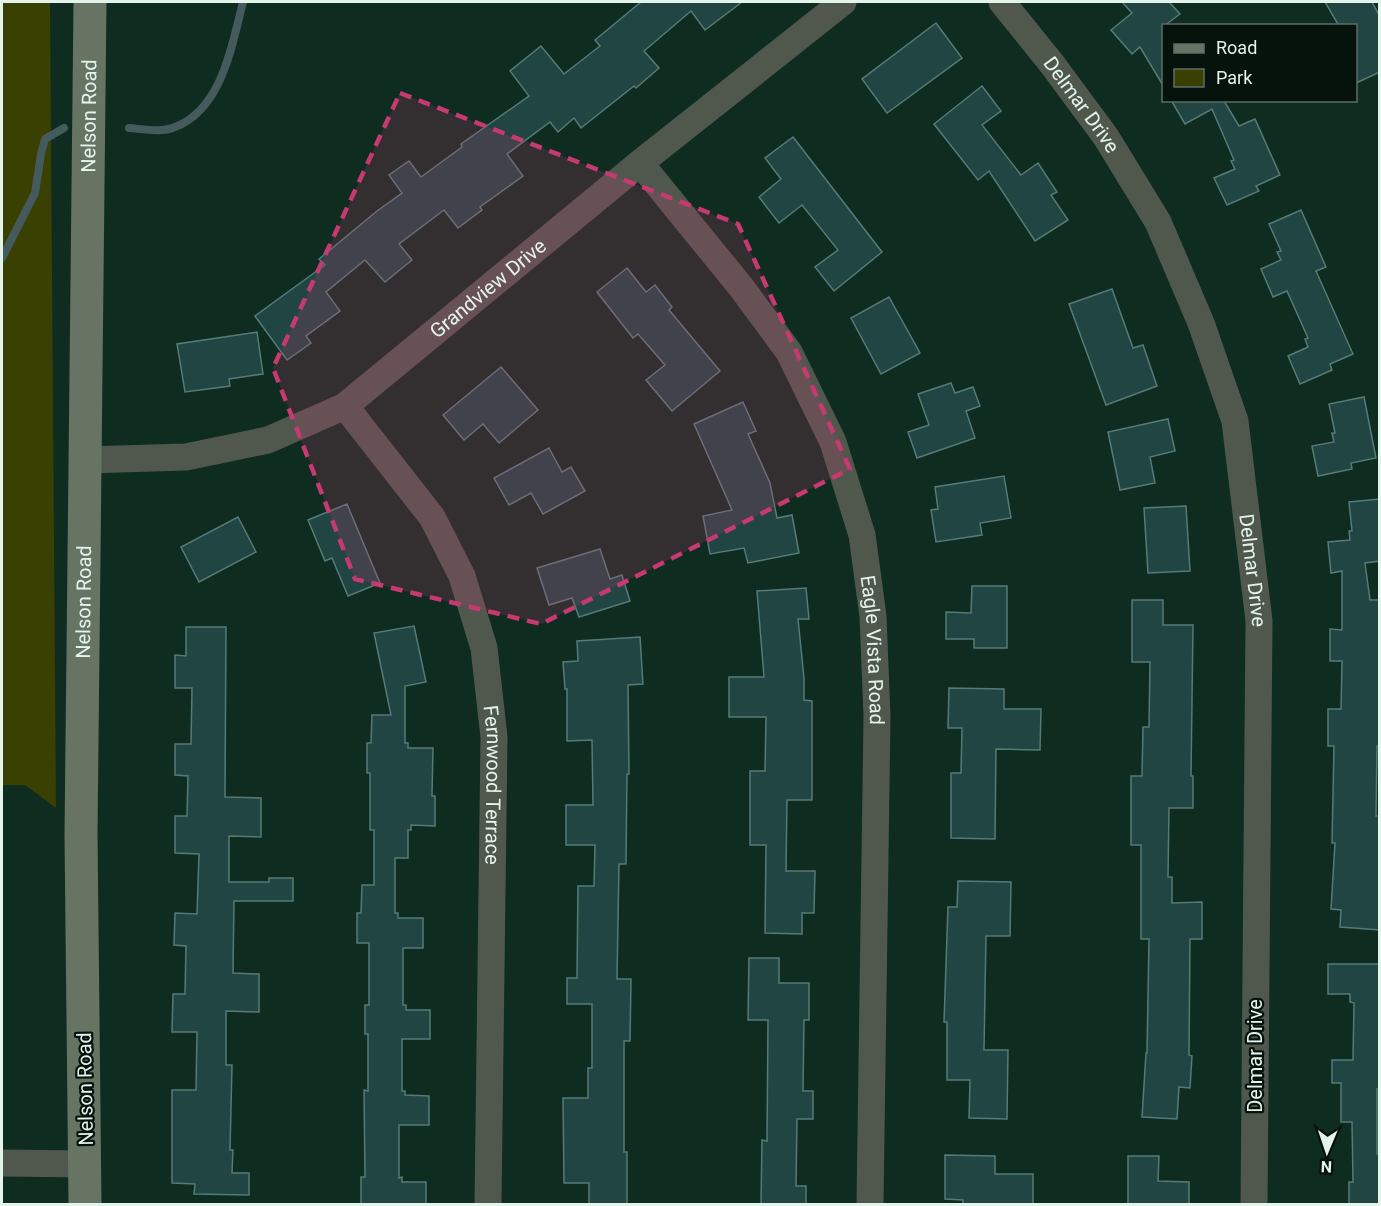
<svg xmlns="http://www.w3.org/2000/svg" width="1381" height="1206" font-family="Roboto,sans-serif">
  <rect width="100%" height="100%" fill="#0e2c20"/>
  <polygon fill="#3a3f02" points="2,2 50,2 56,808 25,785 2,785"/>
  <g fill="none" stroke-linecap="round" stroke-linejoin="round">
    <g stroke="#445a5c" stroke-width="8">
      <path d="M129,128C143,129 162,133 175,127C222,109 232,45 243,2"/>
      <polyline points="2,258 35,193 41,154 45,139 64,128"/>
    </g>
  </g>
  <g fill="#204542" stroke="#557b77" stroke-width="1.5">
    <polygon points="641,2 742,2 705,30 691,11 644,51 659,68 636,88 634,86 581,128 574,118 558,132 550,122 507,154 523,176 480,207 482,210 458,228 444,210 399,244 412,260 385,282 365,260 326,292 340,311 306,336 311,343 287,360 255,316 325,265 319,259 377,211 402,193 389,175 409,161 421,177 462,147 461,144 529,96 510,71 541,46 564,74 600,46 595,40"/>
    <polygon points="1122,2 1169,2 1180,14 1164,26 1164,87 1140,47 1132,54 1111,30 1132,13"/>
    <polygon points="1325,2 1372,2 1380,17 1380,72 1356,83 1356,26 1339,26"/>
    <polygon points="936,23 962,58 887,113 862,79"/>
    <polygon points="982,86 1001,111 982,125 1021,175 1038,163 1057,192 1051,195 1068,220 1035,241 989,171 978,180 934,124"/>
    <polygon points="1171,100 1226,100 1224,101 1239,126 1255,119 1280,175 1256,186 1259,191 1227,205 1214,178 1235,169 1231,161 1234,160 1212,109 1185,124"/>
    <polygon points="793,137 882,252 834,291 815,267 838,250 802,205 779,223 759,197 781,179 765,158"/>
    <polygon points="1301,210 1326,267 1316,271 1353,354 1330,364 1332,370 1300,384 1288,356 1308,347 1305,339 1308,338 1287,291 1273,297 1261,269 1281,260 1277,252 1281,251 1269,224"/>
    <polygon points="627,268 646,292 655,285 672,307 669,310 720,371 672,411 646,380 665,365 638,334 633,338 597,292"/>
    <polygon points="1112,289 1133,348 1143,345 1157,386 1106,405 1069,304"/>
    <polygon points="889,297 920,353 881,374 851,318"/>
    <polygon points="257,332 263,374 229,379 230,386 185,392 177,344"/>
    <polygon points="501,367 538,410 499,443 483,424 464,440 443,415"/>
    <polygon points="951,383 955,393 973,387 980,406 966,411 975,438 917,458 908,432 929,425 918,394"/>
    <polygon points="1364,397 1376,458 1351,463 1352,469 1318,476 1312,446 1334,442 1332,433 1335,433 1329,404"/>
    <polygon points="743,402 756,431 748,434 770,483 777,518 792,515 799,553 748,563 744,548 710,554 703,516 732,510 694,424"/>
    <polygon points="1168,419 1175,451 1150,457 1155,483 1120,490 1108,432"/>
    <polygon points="549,448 562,472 571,467 585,491 543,514 531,493 509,505 494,478"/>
    <polygon points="1004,476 1011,518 980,523 982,535 936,542 931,510 938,509 935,487"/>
    <polygon points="1380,499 1380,561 1365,563 1370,600 1380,600 1380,746 1377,746 1376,816 1380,816 1380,930 1340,927 1341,910 1331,909 1335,843 1332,843 1334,746 1328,746 1328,709 1341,709 1342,661 1330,661 1330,629 1342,630 1342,571 1331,573 1328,542 1350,540 1349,531 1352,531 1349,502"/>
    <polygon points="347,504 380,583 348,596 332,558 325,561 308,520"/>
    <polygon points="1186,506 1190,571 1148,573 1144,508"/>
    <polygon points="238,517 256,552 199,582 181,547"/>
    <polygon points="600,549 610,579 622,575 630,601 579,617 572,598 549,605 537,568"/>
    <polygon points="972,586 1007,586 1007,648 974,648 974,639 946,639 946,612 971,613"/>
    <polygon points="806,588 809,619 798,619 804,678 804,700 812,701 812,800 787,800 786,871 815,871 814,913 802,913 802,934 765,933 766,845 750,845 750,771 765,771 766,717 729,717 729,677 764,677 757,591"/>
    <polygon points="1132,600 1163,600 1163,625 1193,625 1191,776 1193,776 1193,808 1169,808 1168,877 1172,877 1172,903 1202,902 1202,939 1190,939 1189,1055 1192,1056 1190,1088 1179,1087 1177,1119 1142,1117 1146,1053 1147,1053 1149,939 1141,939 1141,845 1131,845 1131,776 1142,776 1143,727 1149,727 1150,662 1132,662"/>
    <polygon points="414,626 426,682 405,686 405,743 408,743 408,748 433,748 432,796 435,796 435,826 411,825 411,830 408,830 408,858 395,858 395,913 398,913 398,918 423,918 423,948 403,948 403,1005 406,1005 406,1010 430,1010 430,1039 402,1039 402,1091 405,1091 405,1095 429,1096 429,1125 399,1125 399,1178 402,1177 402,1182 426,1182 426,1204 361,1204 361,1177 365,1177 364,1090 368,1091 368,1034 365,1034 365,1005 369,1005 369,943 357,943 357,913 361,913 362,885 374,885 374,830 370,830 370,773 367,773 367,743 371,743 372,715 391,715 374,633"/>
    <polygon points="186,627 226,627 225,797 261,798 261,837 229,836 229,882 269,882 269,878 293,878 293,901 234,901 233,973 259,974 259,1012 226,1011 226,1065 232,1065 230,1150 233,1150 232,1173 249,1173 249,1195 194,1194 195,1184 172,1183 172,1090 196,1090 197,1032 172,1032 173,994 185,994 186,946 174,945 175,913 197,914 199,854 175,853 175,816 187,816 188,776 175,775 175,744 191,744 192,688 175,688 175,655 186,656"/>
    <polygon points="640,637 643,684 628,685 629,774 627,774 626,864 619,864 617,979 631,979 630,1041 624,1041 624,1152 627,1152 627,1204 589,1204 589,1183 564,1183 563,1098 588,1098 588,1068 592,1068 592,1004 567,1004 567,978 577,978 578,886 594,886 595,845 566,845 566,805 593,805 592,740 567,741 567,689 565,689 563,662 578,661 577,641"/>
    <polygon points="949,688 1004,689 1004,709 1041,709 1040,750 996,749 995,839 951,838 951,773 961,773 962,728 948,728"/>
    <polygon points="958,881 1011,882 1010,936 986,936 984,1050 1008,1050 1007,1119 969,1118 970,1080 947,1080 947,1022 944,1022 948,907 957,907"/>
    <polygon points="749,958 779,958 779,983 809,983 809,1020 804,1020 803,1091 813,1091 813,1119 797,1119 796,1186 806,1186 806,1204 761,1204 762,1140 767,1141 768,1020 748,1020"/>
    <polygon points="1328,964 1380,964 1380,1089 1377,1089 1377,1154 1380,1154 1380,1204 1349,1204 1349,1182 1353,1182 1352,1122 1341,1122 1341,1083 1332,1083 1332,1060 1353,1060 1354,1003 1350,1002 1350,994 1328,994"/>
    <polygon points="945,1155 995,1156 995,1174 1033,1174 1033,1204 963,1204 963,1200 945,1199"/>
    <polygon points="1128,1156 1159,1156 1158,1181 1189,1182 1189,1204 1128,1204"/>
  </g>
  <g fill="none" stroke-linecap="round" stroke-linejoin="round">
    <g stroke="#50584e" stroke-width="27">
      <path id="s1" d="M1002,2L1052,64L1106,137L1158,222L1201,323L1235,421L1259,621L1254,1204"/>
      <path id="s2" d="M640,163L741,287L789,352L833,442L862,535L873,616L877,716L870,1204"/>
      <path id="s3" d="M345,406L432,517L462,576L484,648L494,737L488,1204"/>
      <path id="s4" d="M85,460L186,457L268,440L345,406L640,163L843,2"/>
      <polyline points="2,1163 86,1164"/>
    </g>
    <path stroke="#677463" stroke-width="33" id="s5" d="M85,1204L81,835L90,2"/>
  </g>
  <path fill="#c73971" fill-opacity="0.2" stroke="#c73971" stroke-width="4.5" stroke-dasharray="12 8" stroke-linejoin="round" d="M400,93L738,224L850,469L541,624L355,579L273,368Z"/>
  <g text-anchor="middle" stroke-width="4.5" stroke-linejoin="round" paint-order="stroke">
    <g font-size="20" fill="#e3f4eb" stroke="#06120c">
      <text dy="7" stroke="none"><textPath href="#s1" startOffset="130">Delmar Drive</textPath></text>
      <text dy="7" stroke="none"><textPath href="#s5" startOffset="1088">Nelson Road</textPath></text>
      <text dy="7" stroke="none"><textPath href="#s4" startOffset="454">Grandview Drive</textPath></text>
      <text dy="7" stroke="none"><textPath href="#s1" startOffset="634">Delmar Drive</textPath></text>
      <text dy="7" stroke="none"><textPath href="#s5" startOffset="602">Nelson Road</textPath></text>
      <text dy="7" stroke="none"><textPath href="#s2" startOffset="554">Eagle Vista Road</textPath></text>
      <text dy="7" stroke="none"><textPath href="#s3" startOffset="420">Fernwood Terrace</textPath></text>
      <text transform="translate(1255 1056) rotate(-90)" y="7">Delmar Drive</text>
      <text transform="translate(85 1089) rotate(-91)" y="7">Nelson Road</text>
    </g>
  </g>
  <rect width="1381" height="1206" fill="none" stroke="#e3f4eb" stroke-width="6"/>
  <rect x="1162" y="24" width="195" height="78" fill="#06120c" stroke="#5e6c65" stroke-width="1.5"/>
  <rect x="1174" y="44" width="30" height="9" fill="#677463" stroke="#5e6c65" stroke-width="1.5"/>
  <text x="1216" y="54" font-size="18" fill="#e3f4eb">Road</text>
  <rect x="1174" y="69" width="30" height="18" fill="#3a3f02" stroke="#5e6c65" stroke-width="1.5"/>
  <text x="1216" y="84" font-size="18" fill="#e3f4eb">Park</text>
  <g transform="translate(1327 1152) rotate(182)" stroke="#06120c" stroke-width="4.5" paint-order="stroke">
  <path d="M0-4.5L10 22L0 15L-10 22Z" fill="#e3f4eb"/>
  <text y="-9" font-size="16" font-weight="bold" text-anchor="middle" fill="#e3f4eb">N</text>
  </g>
</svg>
